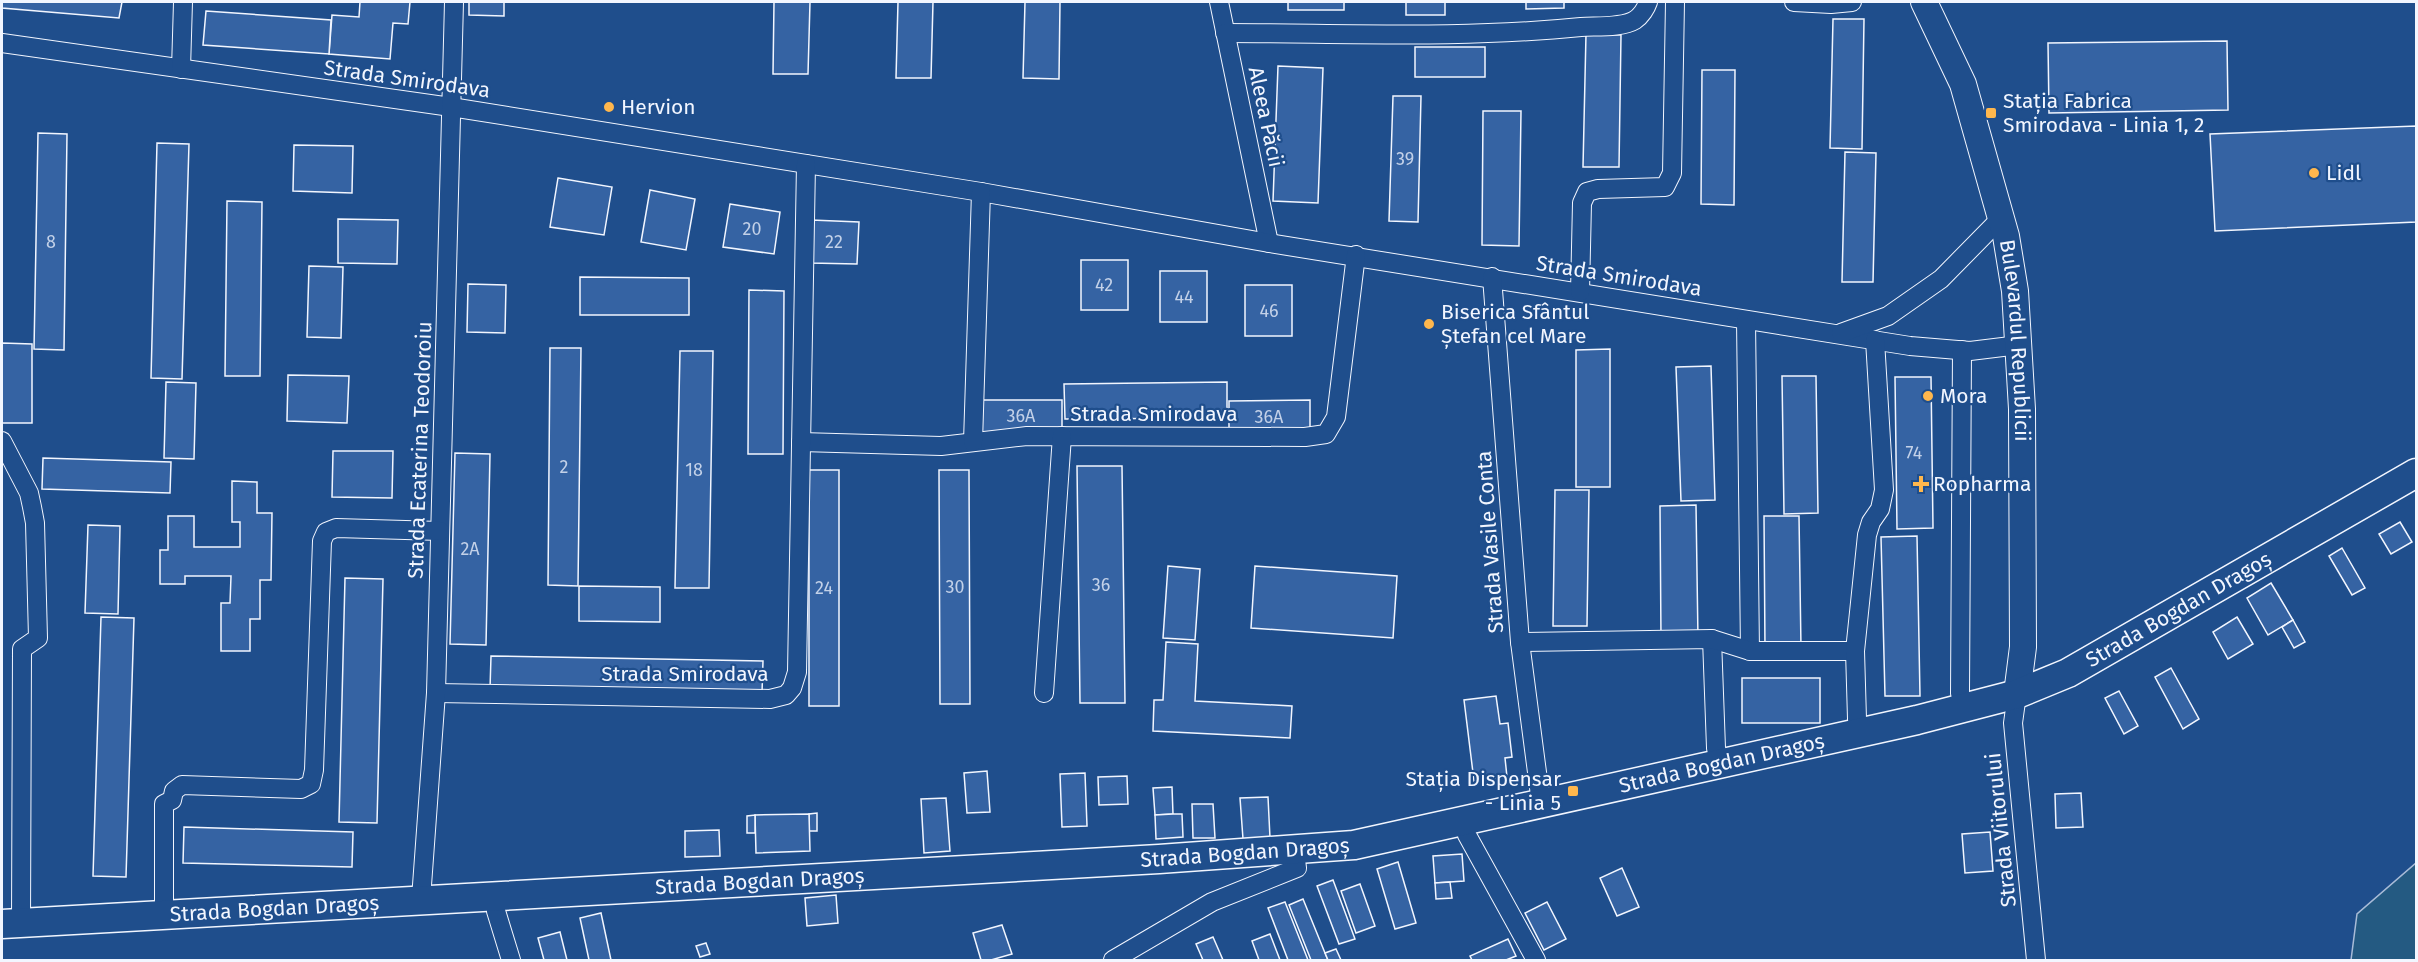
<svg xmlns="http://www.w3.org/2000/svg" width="2418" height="962" font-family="'Fira Sans',sans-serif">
  <rect width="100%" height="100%" fill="#1f4e8c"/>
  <polygon fill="#245a82" stroke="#a8bbd7" stroke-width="1.5" points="2416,863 2416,960 2351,960 2357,914"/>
  <g fill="#3563a3" stroke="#f2f6ff" stroke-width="1.5">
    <polygon points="2,2 122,2 119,18 2,8"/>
    <polygon points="360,2 410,2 408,24 393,23 390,59 329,54 332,15 359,17"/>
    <polygon points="469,2 504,2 504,16 469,15"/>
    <polygon points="774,2 810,2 808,74 773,74"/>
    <polygon points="898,2 933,2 931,78 896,78"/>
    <polygon points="1025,2 1060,2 1059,79 1023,78"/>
    <rect x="1288" y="2" width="56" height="8"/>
    <rect x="1406" y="2" width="39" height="13"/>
    <polygon points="1526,2 1564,2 1564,8 1526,9"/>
    <polygon points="206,11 331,20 329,54 203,45"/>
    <polygon points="1833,19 1864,19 1862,149 1830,148"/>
    <polygon points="1586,34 1621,35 1619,167 1583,167"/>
    <polygon points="2227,41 2228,110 2049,113 2048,43"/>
    <rect x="1415" y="47" width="70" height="30"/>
    <polygon points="1278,66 1323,68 1318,203 1273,201"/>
    <polygon points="1702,70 1735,70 1734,205 1701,204"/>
    <polygon points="1393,96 1421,96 1418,222 1389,221"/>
    <polygon points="1483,111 1521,111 1519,246 1482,245"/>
    <polygon points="2416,126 2416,222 2215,231 2210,134"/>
    <polygon points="38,133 67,134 64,350 34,349"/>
    <polygon points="157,143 189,144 182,379 151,378"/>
    <polygon points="294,145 353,146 352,193 293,191"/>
    <polygon points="1845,152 1876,153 1873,282 1842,282"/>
    <polygon points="558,178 612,187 604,235 550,227"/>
    <polygon points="650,190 695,199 686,250 641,242"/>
    <polygon points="227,201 262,202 260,376 225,376"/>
    <polygon points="730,204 780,212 774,254 723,247"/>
    <polygon points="338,219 398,220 397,264 338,263"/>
    <polygon points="811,220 859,222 857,264 810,263"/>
    <rect x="1081" y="260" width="47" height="50"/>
    <polygon points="309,266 343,267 341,338 307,337"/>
    <rect x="1160" y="271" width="47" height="51"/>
    <polygon points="580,277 689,278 689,315 580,315"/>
    <polygon points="468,284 506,285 505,333 467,332"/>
    <rect x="1245" y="285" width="47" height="51"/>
    <polygon points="749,290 784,291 783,454 748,454"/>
    <polygon points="2,343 32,344 32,423 2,423"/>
    <polygon points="550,348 581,348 578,586 548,585"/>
    <polygon points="1610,349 1610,487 1576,487 1576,350"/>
    <polygon points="680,351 713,351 709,588 675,588"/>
    <polygon points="1711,366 1715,500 1681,501 1676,367"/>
    <polygon points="288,375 349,376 347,423 287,421"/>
    <polygon points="1782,376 1816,376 1818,513 1784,514"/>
    <polygon points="1895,377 1931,377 1933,528 1897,529"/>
    <polygon points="166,382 196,383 194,459 164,458"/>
    <polygon points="1227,382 1227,418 1065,419 1064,384"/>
    <polygon points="981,400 1062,400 1062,433 981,432"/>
    <polygon points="1310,400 1310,434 1229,435 1229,401"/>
    <polygon points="333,451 393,451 392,498 332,497"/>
    <polygon points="455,453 490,454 486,645 450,644"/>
    <polygon points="43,458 171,462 170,493 42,489"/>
    <polygon points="1077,466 1122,466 1125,703 1080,703"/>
    <rect x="809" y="470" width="30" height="236"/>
    <polygon points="939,470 969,470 970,704 940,704"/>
    <polygon points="232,481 257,482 257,513 272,513 271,580 260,580 260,619 250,619 250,651 221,651 221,603 230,603 231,576 185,576 185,584 160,584 160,550 168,550 168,516 194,516 194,547 240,547 240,522 232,522"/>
    <polygon points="1555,490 1589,490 1587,626 1553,626"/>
    <polygon points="1696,505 1698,639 1661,639 1660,506"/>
    <polygon points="1764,516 1799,516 1801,648 1765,649"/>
    <polygon points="2400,522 2412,542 2391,554 2379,534"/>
    <polygon points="88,525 120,526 118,614 85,613"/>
    <polygon points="1917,536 1920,696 1885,696 1881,537"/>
    <polygon points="2342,548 2365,588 2352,595 2329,556"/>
    <polygon points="1168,566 1200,569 1195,640 1163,638"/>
    <polygon points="1255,566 1397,576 1393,638 1251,628"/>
    <polygon points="345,578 383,579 377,823 339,822"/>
    <polygon points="2271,583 2293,620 2268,635 2247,598"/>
    <polygon points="579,586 660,587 660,622 579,621"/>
    <polygon points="101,617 134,618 126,877 93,876"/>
    <polygon points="2237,617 2253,644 2228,659 2213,632"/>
    <polygon points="2293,620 2305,642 2294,648 2282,627"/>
    <polygon points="1166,642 1198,644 1195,701 1292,706 1290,738 1153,731 1154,700 1163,700"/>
    <polygon points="491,656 763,661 762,693 490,689"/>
    <polygon points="2171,668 2199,719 2183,729 2155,677"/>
    <rect x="1742" y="678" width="78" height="45"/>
    <polygon points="2119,691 2138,726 2124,734 2105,698"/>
    <polygon points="1496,696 1500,724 1508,723 1512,757 1505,758 1507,777 1474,781 1464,700"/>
    <polygon points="987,771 990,812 967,813 964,773"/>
    <polygon points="1085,773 1087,826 1062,827 1060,774"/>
    <polygon points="1127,776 1128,804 1099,805 1098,777"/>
    <polygon points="1172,787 1173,814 1155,815 1153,788"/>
    <polygon points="2081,793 2083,827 2056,828 2055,794"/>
    <polygon points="1268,797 1270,838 1243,839 1240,798"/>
    <polygon points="946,798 950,851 924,853 921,799"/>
    <polygon points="1192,804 1213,804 1215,838 1193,838"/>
    <polygon points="817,813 817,831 809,831 809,814"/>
    <polygon points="809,814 810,851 756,853 755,815"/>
    <polygon points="1173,814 1182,814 1183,837 1156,839 1155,815"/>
    <polygon points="755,815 755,833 747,833 747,816"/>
    <polygon points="184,827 353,832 352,867 183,863"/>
    <polygon points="719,830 720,856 685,857 685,831"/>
    <polygon points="1990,832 1993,871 1965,873 1962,834"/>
    <polygon points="1462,854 1464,881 1435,883 1433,856"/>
    <polygon points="1398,862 1416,923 1395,929 1377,869"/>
    <polygon points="1622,868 1639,907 1617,916 1600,878"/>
    <polygon points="1333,880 1355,939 1339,944 1317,886"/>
    <polygon points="1450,882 1452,898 1436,899 1435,883"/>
    <polygon points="1360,884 1375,926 1356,933 1341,891"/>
    <polygon points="836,895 838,923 807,926 805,898"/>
    <polygon points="1303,899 1325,953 1328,960 1311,960 1289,905"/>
    <polygon points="1285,902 1308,960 1288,960 1268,908"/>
    <polygon points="1547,902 1566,939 1544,950 1525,913"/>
    <polygon points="601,913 611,960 589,960 580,918"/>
    <polygon points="1002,925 1012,954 991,960 981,960 973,933"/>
    <polygon points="560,932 567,960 544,960 538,938"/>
    <polygon points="1270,934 1280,960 1259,960 1252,941"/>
    <polygon points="1213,937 1223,960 1203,960 1196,944"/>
    <polygon points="1508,939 1516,956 1506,960 1472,960 1470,956"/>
    <polygon points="706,943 710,954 700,957 696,946"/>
    <polygon points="1336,949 1341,960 1328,960 1325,953"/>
  </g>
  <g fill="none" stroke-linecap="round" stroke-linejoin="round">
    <defs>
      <g id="minor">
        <polyline points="1219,2 1269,243"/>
        <polyline points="1794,2 1831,4 1852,2"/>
        <path d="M1225,33C1343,33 1463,39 1581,27C1597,26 1622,28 1635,20C1641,16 1646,8 1648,2"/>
        <polyline points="2,43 451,107 981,192 1269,243 1910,346 1970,351 2019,345"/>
        <polyline points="181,69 183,2"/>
        <polyline points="1492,277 1520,642 1541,803"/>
        <polyline points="1580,292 1582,203 1587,192 1598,189 1665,187 1672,173 1675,2"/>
        <polyline points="1746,320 1750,651"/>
        <polyline points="1841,333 1888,316 1941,279 2001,218"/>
        <polyline points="1962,350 1960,693 1963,708"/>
        <polyline points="2,441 29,493 32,507 35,523 38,638 22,649 21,922"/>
        <polyline points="801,442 941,446 1027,436 1305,437 1326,434 1336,417 1356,255"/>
        <polyline points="973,442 981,192"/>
        <polyline points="1712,639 1716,748 1719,762"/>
        <polyline points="1520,642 1712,639 1750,651 1855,651"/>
        <polyline points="436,693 770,699 786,695 792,688 797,672 806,164"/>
        <polyline points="1044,693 1062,436"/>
        <polyline points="2017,694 2013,723 2036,960"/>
        <polyline points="1861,732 1857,719 1855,651 1867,535 1871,522 1880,509 1884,490 1875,340"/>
        <polyline points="1464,820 1467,835 1536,960"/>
        <polyline points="495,897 496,911 511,960"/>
        <polyline points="421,899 436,693 454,2"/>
        <polyline points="164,913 164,804 172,800 174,791 182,785 301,789 311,784 314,770 322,541 326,532 336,528 440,531"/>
        <polyline points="1113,960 1212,902 1297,868 1295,851"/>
      </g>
      <g id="secondary">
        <path id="s1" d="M1924,2L1963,84L2006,236L2015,291L2022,409L2023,647L2017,694"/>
      </g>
      <g id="primary">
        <path id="s2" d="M2,924L1159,859L1354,845L1917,720L2017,694L2068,673L2416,473"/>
      </g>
    </defs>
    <use href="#minor" stroke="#f2f6ff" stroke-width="20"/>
    <use href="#secondary" stroke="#f2f6ff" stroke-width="28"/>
    <use href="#primary" stroke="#f2f6ff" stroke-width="31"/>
    <use href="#minor" stroke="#1f4e8c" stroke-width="18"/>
    <use href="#secondary" stroke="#1f4e8c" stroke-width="26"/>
    <use href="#primary" stroke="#1f4e8c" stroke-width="28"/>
  </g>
  <g fill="#ffb74d" stroke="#1f4e8c" stroke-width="2">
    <circle cx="609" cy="107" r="6"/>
    <rect x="1985" y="107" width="12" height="12" rx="3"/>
    <circle cx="2314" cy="173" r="6"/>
    <circle cx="1429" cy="324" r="6"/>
    <circle cx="1928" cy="396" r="6"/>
    <path d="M1918 475h6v6h6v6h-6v6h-6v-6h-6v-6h6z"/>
    <rect x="1567" y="785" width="12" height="12" rx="3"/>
  </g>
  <g text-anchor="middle" stroke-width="4.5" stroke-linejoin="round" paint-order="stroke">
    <g font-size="18" fill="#c3d1e8">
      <text x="1405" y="165">39</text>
      <text x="752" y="235">20</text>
      <text x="51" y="248">8</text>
      <text x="834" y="248">22</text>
      <text x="1104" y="291">42</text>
      <text x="1184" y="303">44</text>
      <text x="1269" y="317">46</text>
      <text x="1021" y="422">36A</text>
      <text x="1269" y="423">36A</text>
      <text x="1914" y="459">74</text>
      <text x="564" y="473">2</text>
      <text x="694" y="476">18</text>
      <text x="470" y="555">2A</text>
      <text x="1101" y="591">36</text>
      <text x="955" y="593">30</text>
      <text x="824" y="594">24</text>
    </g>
    <g font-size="21" fill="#f2f6ff" stroke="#1f4e8c">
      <text transform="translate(407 79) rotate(8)" y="7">Strada Smirodava</text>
      <text transform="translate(1266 117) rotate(78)" y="7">Aleea Păcii</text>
      <text transform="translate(1619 276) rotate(9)" y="7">Strada Smirodava</text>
      <text dy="7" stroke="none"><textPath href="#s1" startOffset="354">Bulevardul Republicii</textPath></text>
      <text x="1154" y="421">Strada Smirodava</text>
      <text transform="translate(420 450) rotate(-88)" y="7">Strada Ecaterina Teodoroiu</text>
      <text transform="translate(1490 542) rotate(-94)" y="7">Strada Vasile Conta</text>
      <text dy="7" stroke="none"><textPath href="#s2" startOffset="2217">Strada Bogdan Dragoș</textPath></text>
      <text x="685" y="681">Strada Smirodava</text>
      <text dy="7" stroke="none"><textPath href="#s2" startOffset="1731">Strada Bogdan Dragoș</textPath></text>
      <text transform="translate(2001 830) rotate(-96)" y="7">Strada Viitorului</text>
      <text dy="7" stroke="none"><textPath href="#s2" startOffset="1245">Strada Bogdan Dragoș</textPath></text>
      <text dy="7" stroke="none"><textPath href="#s2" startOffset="759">Strada Bogdan Dragoș</textPath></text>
      <text dy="7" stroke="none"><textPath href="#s2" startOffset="273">Strada Bogdan Dragoș</textPath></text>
    </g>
    <g font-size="21" fill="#f2f6ff" stroke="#1f4e8c" text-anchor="start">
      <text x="2003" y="108">Stația Fabrica<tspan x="2003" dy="24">Smirodava - Linia 1, 2</tspan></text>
      <text x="621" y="114">Hervion</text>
      <text x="2326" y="180">Lidl</text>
      <text x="1441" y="319">Biserica Sfântul<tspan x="1441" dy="24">Ștefan cel Mare</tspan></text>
      <text x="1940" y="403">Mora</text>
      <text x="1933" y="491">Ropharma</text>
      <text x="1561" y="786" text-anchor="end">Stația Dispensar<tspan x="1561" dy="24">- Linia 5</tspan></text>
    </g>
  </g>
  <rect width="2418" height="962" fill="none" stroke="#f2f6ff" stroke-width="6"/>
</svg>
